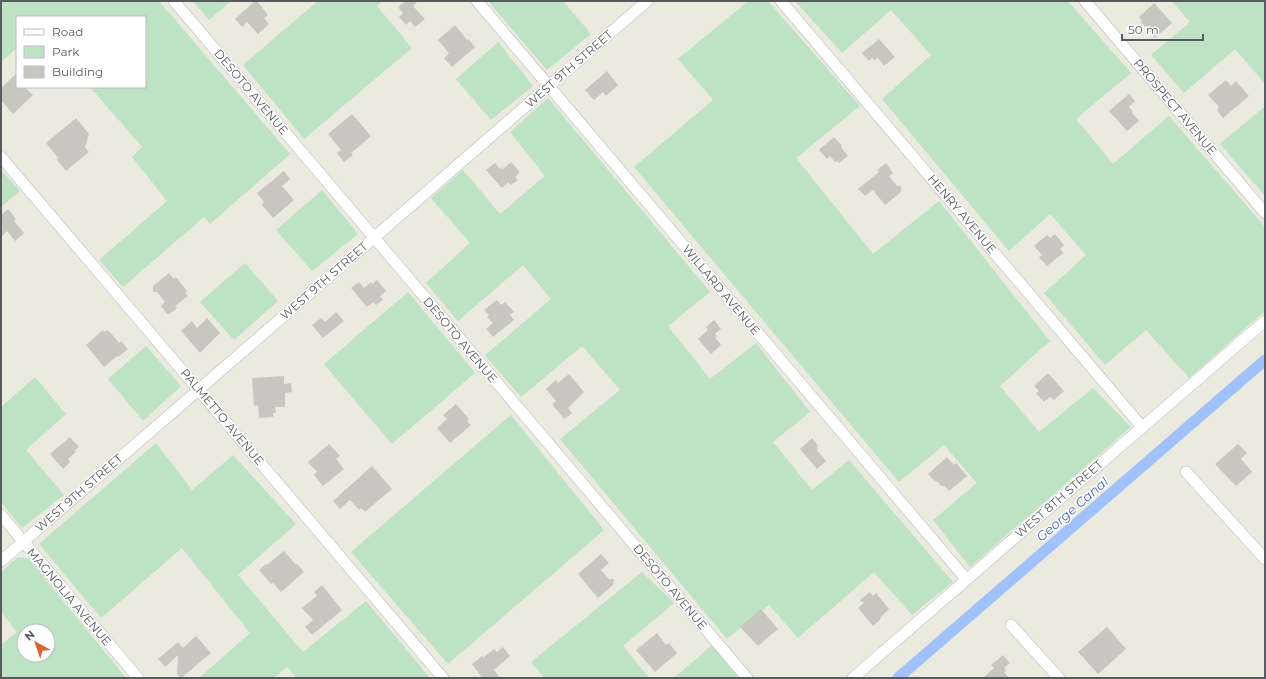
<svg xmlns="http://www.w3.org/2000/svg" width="1266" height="679" font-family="Montserrat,sans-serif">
  <rect width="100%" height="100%" fill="#ebeadf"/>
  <g fill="#bde2c4" fill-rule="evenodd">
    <polygon points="1,1 159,1 290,154 210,224 204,217 123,287 99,260 167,201 132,157 142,147 90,87 145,87 145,17 17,17 17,48 1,62"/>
    <polygon points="193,1 231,1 209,20"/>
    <polygon points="318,1 382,1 377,6 412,48 304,139 243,65"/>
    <polygon points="488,1 563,1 591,34 547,70"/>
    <polygon points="748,1 768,1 860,106 796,158 873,254 939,201 1050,341 1000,386 1039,432 1093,388 1131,427 970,567 933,520 977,483 944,445 899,482 634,167 713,100 678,59"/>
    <polygon points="795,1 1068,1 1131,73 1076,119 1113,164 1169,116 1265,227 1265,311 1189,378 1146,330 1105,365 1044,293 1086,255 1050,214 1009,251 882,99 931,55 891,10 842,53"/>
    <polygon points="1172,1 1265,1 1265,84 1235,49 1184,93 1151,55 1190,22"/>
    <polygon points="498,42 533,86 491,120 456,79"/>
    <polygon points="548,98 710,292 668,326 710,379 756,343 810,412 773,442 812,490 849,460 953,582 912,615 874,572 798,638 769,605 727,639 560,439 620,390 582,346 521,397 485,355 551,299 523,265 458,321 426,283 470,243 431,198 463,170 500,214 545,176 510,132"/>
    <polygon points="1265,106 1265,196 1220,144"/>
    <polygon points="1,170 20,191 1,207"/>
    <polygon points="322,190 358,234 312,271 276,230"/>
    <polygon points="245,263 278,301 234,340 200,302"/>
    <polygon points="408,292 475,373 392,444 324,364"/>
    <polygon points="146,346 181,386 143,421 108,379"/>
    <polygon points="35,377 66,414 26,450 64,495 22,528 1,502 1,407"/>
    <polygon points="511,415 604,530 448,664 351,552"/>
    <polygon points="156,443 192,490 233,455 296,524 238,575 303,652 366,601 430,678 296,678 287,667 274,678 199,678 250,633 182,548 101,618 39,544"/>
    <path d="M18,557L29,559L126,678H1V645L17,632L1,612V572ZM24,631H48V655H24Z"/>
    <polygon points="642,572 674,603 623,646 649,678 544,678 531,662"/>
    <polygon points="712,645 739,678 674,678"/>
  </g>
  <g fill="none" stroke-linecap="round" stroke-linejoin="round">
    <polyline stroke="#a0c1fa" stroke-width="11" points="898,678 1265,360"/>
  </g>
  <g fill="#c8c7bf">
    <polygon points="255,1 257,1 268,15 264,18 269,24 258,34 247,22 242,27 235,19"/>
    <polygon points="405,1 418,1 413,6 425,19 415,27 410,21 406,25 399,17 403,13 398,7"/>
    <polygon points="1154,3 1172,23 1155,38 1141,22 1142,21 1139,17"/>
    <polygon points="455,25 467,40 468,39 475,47 452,67 444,58 449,53 438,40"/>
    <polygon points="879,39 895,57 884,66 878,58 875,60 872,58 869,61 862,53"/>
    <polygon points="607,71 618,85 606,96 603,92 594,100 585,90"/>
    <polygon points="17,73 17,87 25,87 33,95 13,114 1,100 1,88"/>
    <polygon points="1226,80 1231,86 1236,81 1249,96 1223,118 1217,110 1219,107 1208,95"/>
    <polygon points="1129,94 1135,101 1129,107 1133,112 1132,113 1139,121 1127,131 1109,111"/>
    <polygon points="352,114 371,136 351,153 353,155 344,162 337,153 341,150 328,134"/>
    <polygon points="76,118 89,134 85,147 89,152 66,171 57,160 58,158 46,143"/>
    <polygon points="834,137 842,146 841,147 848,156 839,163 836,161 835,162 830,156 827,159 819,150"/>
    <polygon points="511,162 520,172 515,177 518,180 511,185 508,182 502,188 486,170 495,163 500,169 501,167 503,169"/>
    <polygon points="886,163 893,173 889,176 897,186 901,186 901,192 885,205 873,190 865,196 858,189 879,172 877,170"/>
    <polygon points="284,171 290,179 282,186 294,200 273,218 262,205 264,202 257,193"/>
    <polygon points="8,209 16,219 14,221 24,233 15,241 7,231 1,237 1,215"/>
    <polygon points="1055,234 1064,245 1060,249 1063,253 1047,266 1039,257 1042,255 1034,246 1047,235 1050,238"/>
    <polygon points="169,273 174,279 176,277 187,291 185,293 188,296 175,306 177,308 168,315 161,306 165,302 157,292 153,292 153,286"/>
    <polygon points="377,280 386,291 380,296 383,300 376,305 373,302 367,307 351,288 359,282 364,288 371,282 372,284"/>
    <polygon points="497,300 501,305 505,302 514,312 510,315 514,320 493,337 486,329 493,323 487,317 489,315 484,310"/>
    <polygon points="336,312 344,321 323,338 312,325 321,318 325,322"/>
    <polygon points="207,318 220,333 200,353 181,331 192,321 197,328"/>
    <polygon points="714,320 721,329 715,334 717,336 715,337 721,345 711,354 698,339 708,330 706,327"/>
    <polygon points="103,330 105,332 107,330 110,332 119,343 121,341 128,349 118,357 117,356 104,367 86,345"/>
    <polygon points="1048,373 1064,391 1054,400 1050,397 1044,402 1036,393 1039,391 1034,386"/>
    <polygon points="569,374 584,392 568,408 572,413 564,419 552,404 556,401 546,389 556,380 558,383"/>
    <polygon points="284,376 284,384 291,383 292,392 285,393 285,407 275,407 276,413 273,413 273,417 259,418 258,405 254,406 252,378"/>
    <polygon points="456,404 469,419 467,421 471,425 450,443 437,428 447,419 443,415"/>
    <polygon points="70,437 79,447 74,451 76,452 68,459 70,462 63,469 50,454"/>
    <polygon points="812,438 818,446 817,447 818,449 817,450 826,461 817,469 800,449"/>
    <polygon points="329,444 340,456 336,459 344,469 323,486 314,475 317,472 308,462"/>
    <polygon points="1238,444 1247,453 1241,459 1252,472 1236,486 1215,464"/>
    <polygon points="947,457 954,465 956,463 967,476 949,491 944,486 941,486 938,482 935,481 928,474"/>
    <polygon points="372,466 392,489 365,512 361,508 359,510 350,500 340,509 333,501"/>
    <polygon points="284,551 296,565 297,564 304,572 281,592 273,583 271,584 259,570 266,564 267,565"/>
    <polygon points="601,554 609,563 601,570 609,579 614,579 613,585 598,598 578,574"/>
    <polygon points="322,585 342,610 312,635 305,627 313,620 302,608 317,596 314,592"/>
    <polygon points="870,592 873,596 876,593 889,609 880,618 881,619 873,626 858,608 864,603 860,600"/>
    <polygon points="761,609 778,629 758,646 740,627"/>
    <polygon points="1107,627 1126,649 1098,674 1078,652"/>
    <polygon points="657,633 666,645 669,643 677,653 655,672 636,650"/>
    <polygon points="196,636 211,653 181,678 177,674 178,655 165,667 158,659 178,642 183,648"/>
    <polygon points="503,647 510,656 494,670 500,678 482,678 472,664 482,656 483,658 494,649 497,652"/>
    <polygon points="1003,655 1010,663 1004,668 1006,671 1004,672 1009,678 983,678 994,668 991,665"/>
  </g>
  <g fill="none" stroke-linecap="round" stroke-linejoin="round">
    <defs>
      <g id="street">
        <polyline points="174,1 747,678"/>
        <polyline points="477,1 966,579"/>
        <polyline points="781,1 1142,427"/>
        <polyline points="1085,1 1265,213"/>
        <polyline points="1,157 443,678"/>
        <polyline points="1186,472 1265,559"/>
        <polyline points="1,515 138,678"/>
        <polyline points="1,561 647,1"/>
        <polyline points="1011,625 1059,678"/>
        <polyline points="853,678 1265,321"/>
      </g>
    </defs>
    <use href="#street" stroke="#b7b8be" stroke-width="12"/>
    <use href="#street" stroke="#fff" stroke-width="11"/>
  </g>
  <g text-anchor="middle" stroke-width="3" stroke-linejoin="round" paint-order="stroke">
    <g font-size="12" fill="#585a60" stroke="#fff">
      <text transform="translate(569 69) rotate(-41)" y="4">WEST 9TH STREET</text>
      <text transform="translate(251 92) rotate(50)" y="4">DESOTO AVENUE</text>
      <text transform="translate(1175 107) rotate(50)" y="4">PROSPECT AVENUE</text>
      <text transform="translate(962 214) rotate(50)" y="4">HENRY AVENUE</text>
      <text transform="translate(324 281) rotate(-41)" y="4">WEST 9TH STREET</text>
      <text transform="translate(721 290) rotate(50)" y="4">WILLARD AVENUE</text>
      <text transform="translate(460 340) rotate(50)" y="4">DESOTO AVENUE</text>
      <text transform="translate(222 417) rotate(50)" y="4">PALMETTO AVENUE</text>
      <text transform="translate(79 493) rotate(-41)" y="4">WEST 9TH STREET</text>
      <text transform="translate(1059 499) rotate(-41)" y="4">WEST 8TH STREET</text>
      <text transform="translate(670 587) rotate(50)" y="4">DESOTO AVENUE</text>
      <text transform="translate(69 597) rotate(50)" y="4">MAGNOLIA AVENUE</text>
    </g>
    <g font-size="13" font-style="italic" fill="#4667bb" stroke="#fff">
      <text transform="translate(1072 509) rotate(-41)" y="5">George Canal</text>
    </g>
  </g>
  <rect width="1266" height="679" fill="none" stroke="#585a60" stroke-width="4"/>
  <rect x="16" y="16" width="130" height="72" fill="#ffffff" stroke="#bcbdbf"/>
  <rect x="24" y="29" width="20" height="6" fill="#ffffff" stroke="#bcbdbf"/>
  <text x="52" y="36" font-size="12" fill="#585a60">Road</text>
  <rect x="24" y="46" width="20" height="12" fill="#bde2c4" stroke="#bcbdbf"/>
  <text x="52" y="56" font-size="12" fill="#585a60">Park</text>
  <rect x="24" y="66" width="20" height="12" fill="#c8c7bf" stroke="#bcbdbf"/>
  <text x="52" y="76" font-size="12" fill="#585a60">Building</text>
  <g transform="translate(36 643) rotate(320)"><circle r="19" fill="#ffffff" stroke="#bcbdbf"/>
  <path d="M0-3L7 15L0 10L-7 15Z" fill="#df6132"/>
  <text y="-6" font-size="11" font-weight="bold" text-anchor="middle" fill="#585a60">N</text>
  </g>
  <path d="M1122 34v6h81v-6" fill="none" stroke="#585a60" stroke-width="2"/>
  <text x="1128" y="34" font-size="12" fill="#585a60" stroke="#ffffff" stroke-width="3" paint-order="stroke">50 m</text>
</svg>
